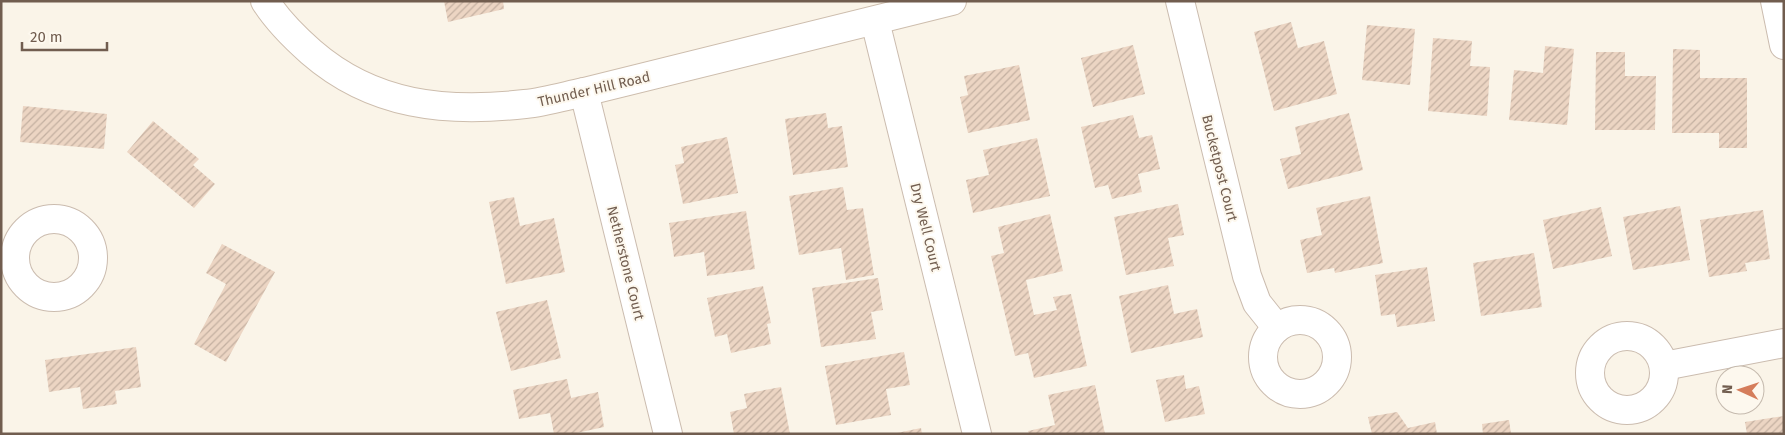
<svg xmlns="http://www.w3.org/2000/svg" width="1785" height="435" font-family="'Fira Sans',sans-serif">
  <defs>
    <pattern id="building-hatch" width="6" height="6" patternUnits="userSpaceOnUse" patternTransform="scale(1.25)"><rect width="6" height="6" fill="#ecd5c3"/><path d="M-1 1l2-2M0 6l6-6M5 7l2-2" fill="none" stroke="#c4b0a1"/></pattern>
  </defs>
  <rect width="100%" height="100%" fill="#faf4e8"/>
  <g fill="url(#building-hatch)">
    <polygon points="444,1 503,1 504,9 448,22"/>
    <polygon points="1291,22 1298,48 1324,41 1337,94 1274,111 1254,32"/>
    <polygon points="1367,25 1415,29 1410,85 1362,80"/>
    <polygon points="1433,38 1472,41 1470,66 1490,67 1487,116 1428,111"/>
    <polygon points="1133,45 1145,94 1093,107 1081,58"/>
    <polygon points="1545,46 1574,49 1567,125 1509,120 1514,70 1543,73"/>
    <polygon points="1673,49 1700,50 1700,78 1747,78 1747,148 1719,148 1719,133 1672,133"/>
    <polygon points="1596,52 1625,52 1625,76 1656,76 1655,130 1595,130"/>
    <polygon points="1019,65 1030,120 968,133 960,97 968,95 964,76"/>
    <polygon points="23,106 107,114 104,149 20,142"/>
    <polygon points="826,113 828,128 842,126 848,167 793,175 785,119"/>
    <polygon points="1349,113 1363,170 1288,189 1280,159 1301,154 1295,127"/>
    <polygon points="1133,115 1139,138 1152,135 1160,169 1138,174 1142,192 1112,199 1108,185 1095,188 1081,127"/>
    <polygon points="153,121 199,159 193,165 215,184 194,208 127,152"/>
    <polygon points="727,137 738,193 683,204 675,165 684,163 681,147"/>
    <polygon points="1037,138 1050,196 973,213 966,180 989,175 983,150"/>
    <polygon points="843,187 847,210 863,208 874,275 846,280 841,248 799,255 789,196"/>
    <polygon points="1370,196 1383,263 1335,273 1334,268 1307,273 1300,240 1322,235 1316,208"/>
    <polygon points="514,197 520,226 554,218 565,272 506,284 489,202"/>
    <polygon points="1178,204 1184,235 1168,238 1174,266 1126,275 1114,217"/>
    <polygon points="1680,206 1690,260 1633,270 1623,217"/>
    <polygon points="1601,207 1612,256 1553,269 1543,220"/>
    <polygon points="1763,210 1770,259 1745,263 1747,271 1709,277 1700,220"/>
    <polygon points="746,211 755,269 707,276 704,252 674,257 669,223"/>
    <polygon points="1050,214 1063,271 1026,280 1034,315 1057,310 1053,297 1071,294 1087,366 1034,378 1028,353 1015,356 991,256 1004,253 998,227"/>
    <polygon points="222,244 275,272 226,362 194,344 226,284 206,273"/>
    <polygon points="1534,253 1542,307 1481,316 1473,263"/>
    <polygon points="1427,267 1435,321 1397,327 1395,314 1381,316 1375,275"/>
    <polygon points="878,278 883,310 871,312 876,339 821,347 812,288"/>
    <polygon points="1168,285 1174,314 1197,309 1203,337 1131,353 1119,296"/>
    <polygon points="763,286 771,323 767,324 771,344 731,353 727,334 715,337 707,298"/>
    <polygon points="547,300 561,358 511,371 496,312"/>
    <polygon points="136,347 141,387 115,391 117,404 83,409 80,387 49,392 45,360"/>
    <polygon points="904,352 910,385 886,389 891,415 836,425 825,366"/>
    <polygon points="1184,375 1186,389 1199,386 1205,414 1165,422 1156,380"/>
    <polygon points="567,379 571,398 598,392 604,427 572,434 554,434 550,413 519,419 513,390"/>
    <polygon points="1095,385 1105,434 1029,434 1028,431 1055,425 1048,395"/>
    <polygon points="781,387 790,434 734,434 730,412 747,408 744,394"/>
    <polygon points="1397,412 1408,428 1435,422 1437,434 1372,434 1368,417"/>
    <polygon points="1784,416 1784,434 1747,434 1745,422"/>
    <polygon points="1509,420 1511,434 1483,434 1482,424"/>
    <polygon points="921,428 922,434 897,434 897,433"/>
  </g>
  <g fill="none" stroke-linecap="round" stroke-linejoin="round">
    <defs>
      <g id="street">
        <polyline points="1180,1 1247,276 1257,303 1277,328"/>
        <polyline points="1775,1 1784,45"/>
        <polyline points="875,21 977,434"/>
        <polyline points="584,92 668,434"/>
        <circle cx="54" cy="258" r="39"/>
        <circle cx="1300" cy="357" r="37"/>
        <circle cx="1627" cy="373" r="37"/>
        <polyline points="1664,366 1784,343"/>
      </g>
      <path id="secondary" d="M265,1C277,20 294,37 311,52C373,106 446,113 525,104C545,102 565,96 584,92L952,1"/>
    </defs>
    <use href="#street" stroke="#cbbcaf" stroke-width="30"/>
    <use href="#secondary" stroke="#cdbdad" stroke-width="30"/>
    <use href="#street" stroke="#fff" stroke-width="28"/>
    <use href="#secondary" stroke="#fff" stroke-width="28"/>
  </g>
  <g text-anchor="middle" stroke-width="4" stroke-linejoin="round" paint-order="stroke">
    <g font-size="14" fill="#715d4f" stroke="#fdf8ee">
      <text transform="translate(594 89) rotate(-13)" y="5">Thunder Hill Road</text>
      <text transform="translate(1220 168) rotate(76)" y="5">Bucketpost Court</text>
      <text transform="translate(926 227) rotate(76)" y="5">Dry Well Court</text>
      <text transform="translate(626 263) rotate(76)" y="5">Netherstone Court</text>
    </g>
  </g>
  <rect width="1785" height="435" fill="none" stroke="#715d4f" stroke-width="5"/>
  <g transform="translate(1740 390) rotate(273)"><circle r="24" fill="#fdf8ee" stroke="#c5baae"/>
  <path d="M0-4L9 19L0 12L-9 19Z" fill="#d57d5b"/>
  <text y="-8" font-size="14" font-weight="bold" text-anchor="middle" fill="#715d4f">N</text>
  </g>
  <path d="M22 42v8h85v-8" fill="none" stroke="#715d4f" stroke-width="2.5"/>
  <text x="30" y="42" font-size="15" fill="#715d4f" stroke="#fdf8ee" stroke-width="4" paint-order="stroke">20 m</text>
</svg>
